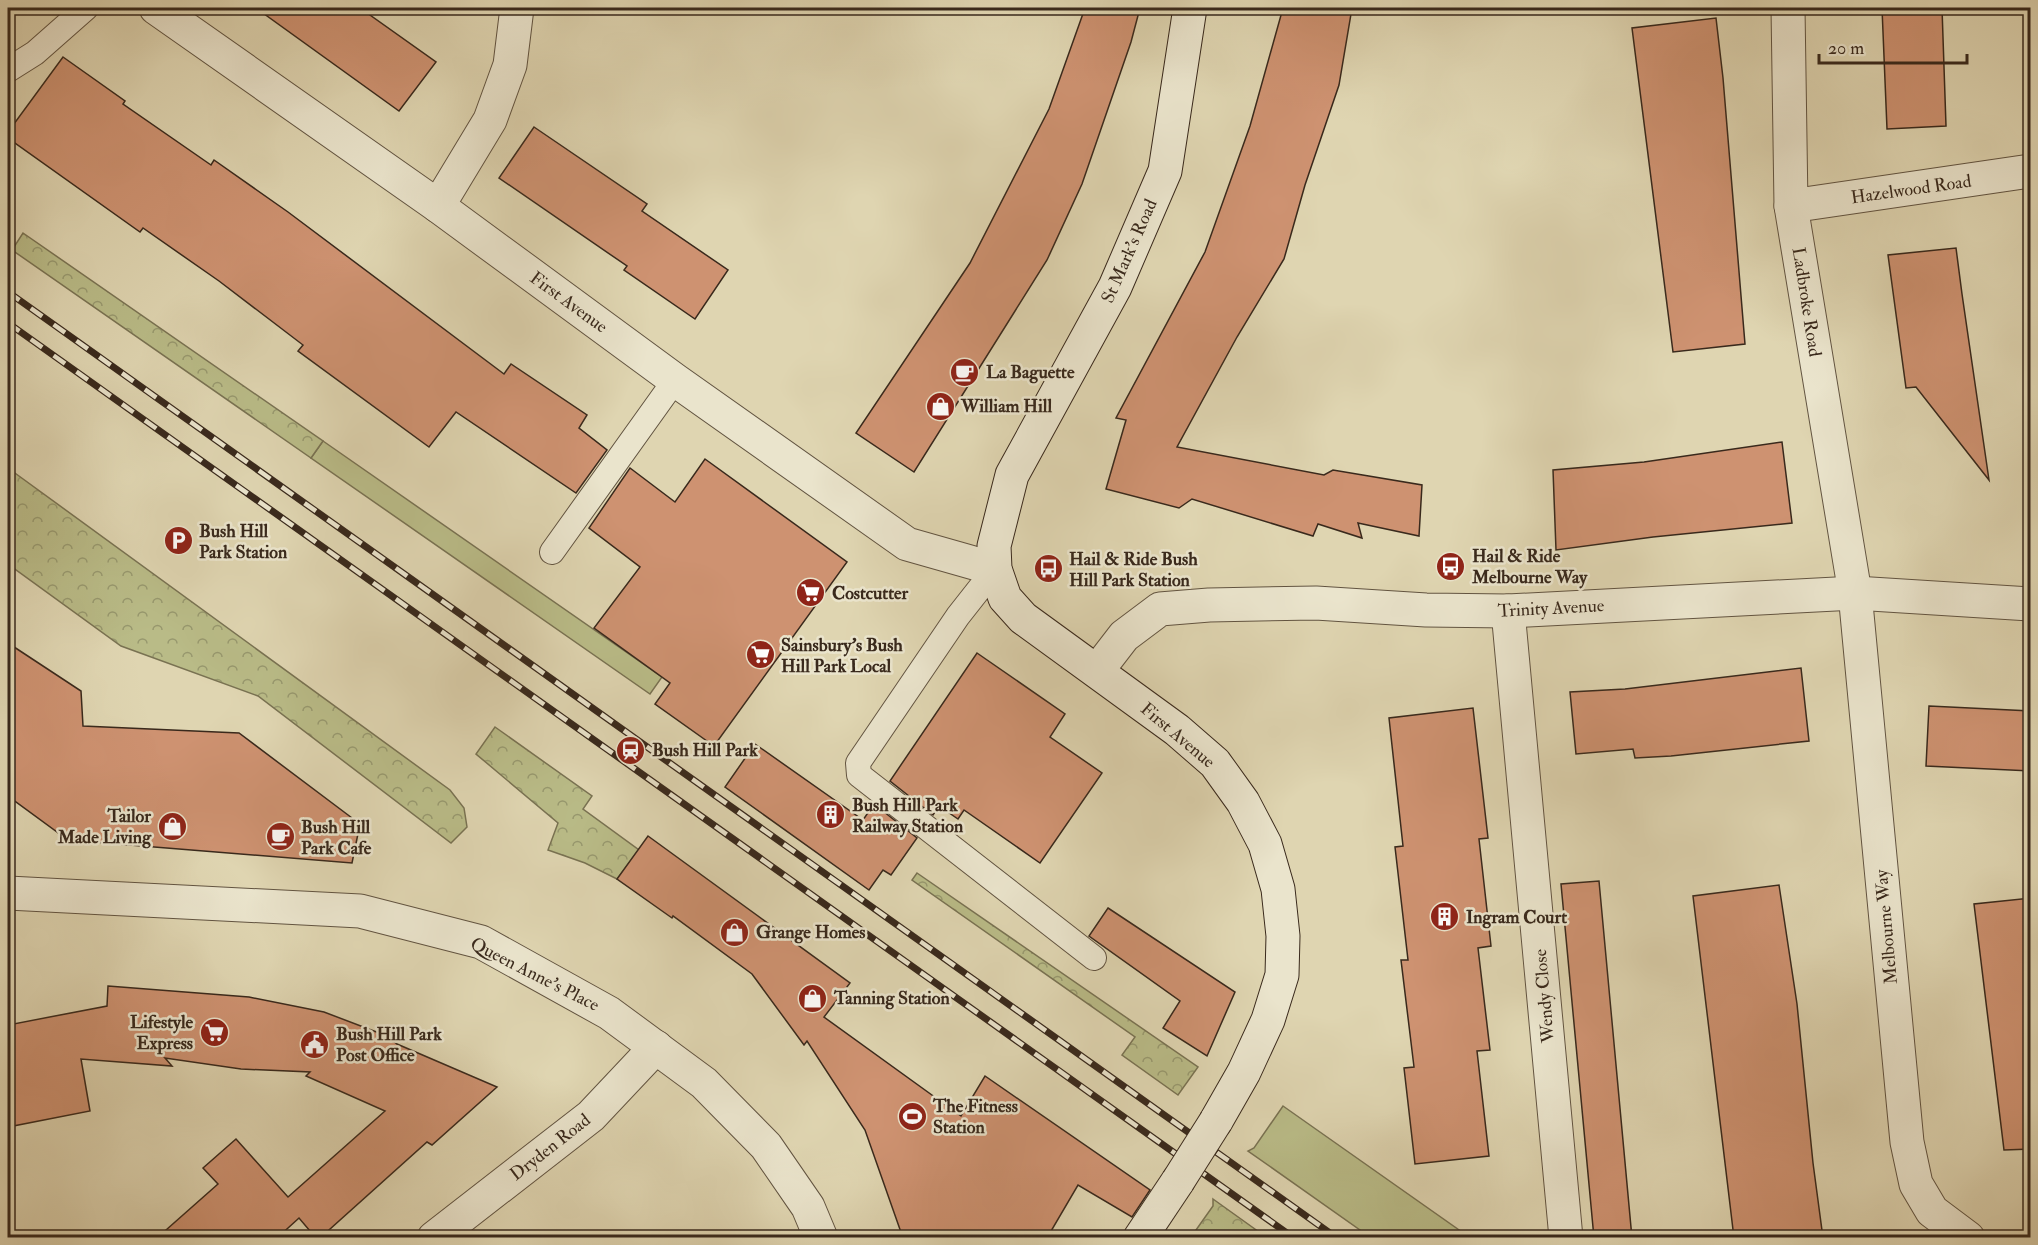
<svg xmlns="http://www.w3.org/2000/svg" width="2038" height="1245" font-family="'IM FELL Double Pica',serif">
  <defs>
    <pattern id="forest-crowns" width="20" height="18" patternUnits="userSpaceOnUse" patternTransform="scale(1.5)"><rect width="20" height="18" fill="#b9bb87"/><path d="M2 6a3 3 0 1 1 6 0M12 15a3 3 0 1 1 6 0" fill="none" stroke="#97986e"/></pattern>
  </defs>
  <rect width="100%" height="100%" fill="#dfd5b1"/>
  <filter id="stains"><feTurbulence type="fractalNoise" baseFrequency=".00333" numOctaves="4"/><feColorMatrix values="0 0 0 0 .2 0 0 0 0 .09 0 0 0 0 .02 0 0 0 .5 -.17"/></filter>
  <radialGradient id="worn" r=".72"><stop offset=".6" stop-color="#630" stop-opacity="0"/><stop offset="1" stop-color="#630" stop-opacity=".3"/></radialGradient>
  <g fill="#b9bb87" stroke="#797252" stroke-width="1.5">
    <polygon points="323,441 662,677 650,694 311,458"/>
    <polygon points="1283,1106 1469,1237 1370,1237 1248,1151 1254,1148"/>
  </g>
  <g fill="url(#forest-crowns)" stroke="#797252" stroke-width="1.5">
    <polygon points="23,233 323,441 311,458 12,250"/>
    <polygon points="8,468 450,790 464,808 467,827 451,843 258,696 121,646 8,564"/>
    <polygon points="495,727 592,796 583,809 639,850 617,879 585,863 548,850 558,823 476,754"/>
    <polygon points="917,873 1198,1067 1178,1095 1122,1055 1135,1037 912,880"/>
    <polygon points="1213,1199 1266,1237 1191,1237 1213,1206"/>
  </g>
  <g fill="#ce9271" stroke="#39291c" stroke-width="1.5">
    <polygon points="256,8 360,8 436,62 399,111"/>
    <polygon points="1085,8 1140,8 1131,42 1082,184 1047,260 914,472 856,433 970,263 1049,109"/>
    <polygon points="1283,8 1352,8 1339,85 1305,185 1284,259 1237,337 1177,447 1324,475 1333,470 1422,485 1419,536 1358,523 1362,538 1318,524 1313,536 1192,499 1179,508 1106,489 1126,420 1116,418 1205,252 1250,126"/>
    <polygon points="1882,8 1942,8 1946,126 1887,129"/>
    <polygon points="1716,18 1723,78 1745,344 1673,352 1632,28"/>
    <polygon points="63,57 125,101 123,104 211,165 214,160 288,212 504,374 511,364 587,415 579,428 607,450 576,493 456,412 429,447 298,351 303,345 219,281 143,228 140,232 8,138 8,132"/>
    <polygon points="534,127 647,204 642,211 728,270 695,319 624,270 627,266 499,178"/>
    <polygon points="1956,248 1962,294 1989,480 1916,387 1906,388 1888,255"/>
    <polygon points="1782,442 1792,523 1653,537 1556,550 1553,470 1644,462"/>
    <polygon points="705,459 847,562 714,746 655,704 670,683 594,628 640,567 589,528 630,468 675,502"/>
    <polygon points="8,643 81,691 83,726 239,733 360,824 352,863 68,840 8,796"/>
    <polygon points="977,653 1065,714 1050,737 1102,773 1040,863 964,810 958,819 939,806 933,815 890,781"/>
    <polygon points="1801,668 1809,741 1671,756 1635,758 1633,749 1576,754 1570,692 1625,689"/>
    <polygon points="1929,706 2031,711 2031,771 1926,766"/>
    <polygon points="1473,708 1488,838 1479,839 1491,946 1478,948 1490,1050 1477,1051 1489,1156 1415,1164 1404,1068 1414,1067 1401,960 1408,960 1395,847 1403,846 1389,718"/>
    <polygon points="755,744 863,820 874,804 917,838 891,875 883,870 869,890 725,787"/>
    <polygon points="648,836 850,983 824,1017 961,1116 985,1076 1150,1190 1132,1217 1078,1185 1047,1238 903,1238 865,1130 807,1041 804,1045 752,974 673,916 672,918 617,879"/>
    <polygon points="1599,881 1632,1238 1594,1238 1561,884"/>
    <polygon points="1779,885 1797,1004 1813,1163 1823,1238 1734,1238 1693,896"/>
    <polygon points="2031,898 2031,1149 2004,1150 1974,904"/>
    <polygon points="1108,908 1235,992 1207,1056 1163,1028 1180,1001 1089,936"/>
    <polygon points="108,986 249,997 324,1012 387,1036 397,1044 497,1087 432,1145 427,1142 320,1238 316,1238 299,1218 277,1238 157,1238 218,1184 203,1168 236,1139 288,1197 385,1111 306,1076 310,1072 241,1069 165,1058 172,1066 81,1059 90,1111 8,1127 8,1025 107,1006"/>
  </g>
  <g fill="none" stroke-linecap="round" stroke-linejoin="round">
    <defs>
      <g id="lane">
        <polyline points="8,70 35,53 86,8"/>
        <polyline points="552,552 675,380"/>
        <polyline points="995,569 958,616 858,763 859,775 1094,958"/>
      </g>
      <g id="street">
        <polyline points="156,8 438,206 675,380 907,544 995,569"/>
        <polyline points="1788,8 1791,206 1855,593 1907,1142 1916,1184 1932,1211 1968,1238"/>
        <polyline points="438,206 490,120 510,65 517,8"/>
        <polyline points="1791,206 2030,171"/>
        <polyline points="1508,611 1566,1238"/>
        <polyline points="1097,671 1124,636 1160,609 1209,605 1316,603 1426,610 1508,611 1855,593 2030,604"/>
        <polyline points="8,893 360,911 481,942 609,1013 704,1083 766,1146 808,1207 821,1238"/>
        <polyline points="434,1238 591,1116 656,1047"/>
      </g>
      <g id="secondary">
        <polyline points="1190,8 1165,171 1115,287 1012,475 994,546 995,569 1005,598 1023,618 1177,730 1215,763 1243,802 1265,844 1278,889 1283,936 1282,975 1268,1020 1244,1072 1216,1121"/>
        <polyline points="1140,1238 1178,1181"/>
      </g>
    </defs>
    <use href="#lane" stroke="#625441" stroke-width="26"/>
    <use href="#street" stroke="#625441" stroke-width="35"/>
    <use href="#secondary" stroke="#39291c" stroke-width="35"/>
    <use href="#lane" stroke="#eae4cc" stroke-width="24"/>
    <use href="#street" stroke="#eae4cc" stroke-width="33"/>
    <use href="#secondary" stroke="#eae4cc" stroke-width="33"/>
    <defs>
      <g id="rail">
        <polyline points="8,292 1337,1238"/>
        <polyline points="8,323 1294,1238"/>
      </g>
    </defs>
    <use href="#rail" stroke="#39291c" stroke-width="7"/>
    <use href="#rail" stroke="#eae4cc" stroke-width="4.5" stroke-dasharray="14" stroke-linecap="butt"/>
    <defs>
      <polyline id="secondary-bridge" points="1178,1181 1216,1121"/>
    </defs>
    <use href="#secondary-bridge" stroke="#39291c" stroke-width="35" stroke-linecap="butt"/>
    <use href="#secondary-bridge" stroke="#eae4cc" stroke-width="33"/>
  </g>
  <defs>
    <symbol id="cafe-disc" viewBox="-11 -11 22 22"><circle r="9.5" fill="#8f2418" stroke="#eae4cc"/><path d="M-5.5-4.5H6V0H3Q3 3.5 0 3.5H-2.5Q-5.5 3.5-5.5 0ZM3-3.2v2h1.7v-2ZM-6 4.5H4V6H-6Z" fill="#fff"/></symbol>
    <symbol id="shop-disc" viewBox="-11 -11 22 22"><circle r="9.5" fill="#8f2418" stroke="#eae4cc"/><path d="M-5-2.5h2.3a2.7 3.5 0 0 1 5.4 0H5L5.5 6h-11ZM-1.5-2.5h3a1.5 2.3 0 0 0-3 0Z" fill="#fff"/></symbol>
    <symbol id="parking-disc" viewBox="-11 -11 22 22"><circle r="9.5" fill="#8f2418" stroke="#eae4cc"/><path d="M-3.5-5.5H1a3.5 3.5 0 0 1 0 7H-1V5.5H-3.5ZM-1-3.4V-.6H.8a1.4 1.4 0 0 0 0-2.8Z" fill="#fff"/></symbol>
    <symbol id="bus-disc" viewBox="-11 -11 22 22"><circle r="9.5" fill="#8f2418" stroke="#eae4cc"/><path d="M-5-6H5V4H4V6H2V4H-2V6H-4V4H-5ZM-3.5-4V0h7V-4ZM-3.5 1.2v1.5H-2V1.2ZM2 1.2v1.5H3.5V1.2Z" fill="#fff"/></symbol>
    <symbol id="supermarket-disc" viewBox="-11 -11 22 22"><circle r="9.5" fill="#8f2418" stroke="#eae4cc"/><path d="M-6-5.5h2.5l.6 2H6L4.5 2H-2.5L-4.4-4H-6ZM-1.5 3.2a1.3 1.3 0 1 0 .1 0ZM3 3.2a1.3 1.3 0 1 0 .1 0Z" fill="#fff"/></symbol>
    <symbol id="station-disc" viewBox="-11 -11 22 22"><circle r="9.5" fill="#8f2418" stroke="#eae4cc"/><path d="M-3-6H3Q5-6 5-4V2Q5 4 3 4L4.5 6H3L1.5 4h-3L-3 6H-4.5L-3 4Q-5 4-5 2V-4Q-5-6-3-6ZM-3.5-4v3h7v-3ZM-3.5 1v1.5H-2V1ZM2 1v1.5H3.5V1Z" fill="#fff"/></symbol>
    <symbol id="building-disc" viewBox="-11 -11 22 22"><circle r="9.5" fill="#8f2418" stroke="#eae4cc"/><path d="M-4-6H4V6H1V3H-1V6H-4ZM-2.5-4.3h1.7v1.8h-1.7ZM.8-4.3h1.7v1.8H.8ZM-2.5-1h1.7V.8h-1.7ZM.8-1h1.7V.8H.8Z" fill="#fff"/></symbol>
    <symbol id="civic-disc" viewBox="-11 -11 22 22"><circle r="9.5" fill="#8f2418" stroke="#eae4cc"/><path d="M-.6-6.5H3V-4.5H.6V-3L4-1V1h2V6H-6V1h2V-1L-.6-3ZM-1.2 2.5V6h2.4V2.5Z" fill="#fff"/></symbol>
    <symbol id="stadium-disc" viewBox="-11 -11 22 22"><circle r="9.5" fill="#8f2418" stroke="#eae4cc"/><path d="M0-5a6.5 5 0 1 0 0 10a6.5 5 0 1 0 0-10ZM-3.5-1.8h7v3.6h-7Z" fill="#fff"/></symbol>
  </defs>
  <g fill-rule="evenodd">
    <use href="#cafe-disc" x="948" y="356" width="33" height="33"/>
    <use href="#shop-disc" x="924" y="390" width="33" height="33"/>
    <use href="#parking-disc" x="162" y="524" width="33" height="33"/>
    <use href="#bus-disc" x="1434" y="550" width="33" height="33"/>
    <use href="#bus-disc" x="1032" y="552" width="33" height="33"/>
    <use href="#supermarket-disc" x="794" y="576" width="33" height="33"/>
    <use href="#supermarket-disc" x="744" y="638" width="33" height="33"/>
    <use href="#station-disc" x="614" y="734" width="33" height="33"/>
    <use href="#building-disc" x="814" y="798" width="33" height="33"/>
    <use href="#shop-disc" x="156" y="810" width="33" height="33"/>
    <use href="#cafe-disc" x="264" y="820" width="33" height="33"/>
    <use href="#building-disc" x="1428" y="900" width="33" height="33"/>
    <use href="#shop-disc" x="718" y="916" width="33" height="33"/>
    <use href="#shop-disc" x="796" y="982" width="33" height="33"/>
    <use href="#supermarket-disc" x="198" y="1016" width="33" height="33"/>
    <use href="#civic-disc" x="298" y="1028" width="33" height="33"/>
    <use href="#stadium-disc" x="896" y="1100" width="33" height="33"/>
  </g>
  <g text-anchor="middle" stroke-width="5" stroke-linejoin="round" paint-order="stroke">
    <g font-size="18" fill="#39291c" stroke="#eae4cc">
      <text transform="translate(1911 189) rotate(-8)" y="6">Hazelwood Road</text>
      <text transform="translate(1129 251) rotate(-66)" y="6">St Mark's Road</text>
      <text transform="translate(569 302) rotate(36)" y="6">First Avenue</text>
      <text transform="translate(1807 302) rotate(81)" y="6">Ladbroke Road</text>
      <text transform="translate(1551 608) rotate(-3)" y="6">Trinity Avenue</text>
      <text transform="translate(1178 735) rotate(40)" y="6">First Avenue</text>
      <text transform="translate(1886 927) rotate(-95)" y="6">Melbourne Way</text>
      <text transform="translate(535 974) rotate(27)" y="6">Queen Anne's Place</text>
      <text transform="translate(1544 996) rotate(-95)" y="6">Wendy Close</text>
      <text transform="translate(550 1147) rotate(-38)" y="6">Dryden Road</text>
    </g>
    <g font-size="18" font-weight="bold" fill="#39291c" stroke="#eae4cc" text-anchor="start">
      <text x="986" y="378">La Baguette</text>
      <text x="961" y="412">William Hill</text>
      <text x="199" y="537">Bush Hill<tspan x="199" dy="21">Park Station</tspan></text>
      <text x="1472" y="562">Hail &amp; Ride<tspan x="1472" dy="21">Melbourne Way</tspan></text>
      <text x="1069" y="565">Hail &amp; Ride Bush<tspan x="1069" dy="21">Hill Park Station</tspan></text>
      <text x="832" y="599">Costcutter</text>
      <text x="781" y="651">Sainsbury's Bush<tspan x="781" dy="21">Hill Park Local</tspan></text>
      <text x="652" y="756">Bush Hill Park</text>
      <text x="852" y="811">Bush Hill Park<tspan x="852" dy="21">Railway Station</tspan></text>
      <text x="151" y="822" text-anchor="end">Tailor<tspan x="151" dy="21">Made Living</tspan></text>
      <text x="301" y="833">Bush Hill<tspan x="301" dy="21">Park Cafe</tspan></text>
      <text x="1466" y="923">Ingram Court</text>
      <text x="756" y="938">Grange Homes</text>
      <text x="834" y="1004">Tanning Station</text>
      <text x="193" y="1028" text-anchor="end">Lifestyle<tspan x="193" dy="21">Express</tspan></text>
      <text x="336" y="1040">Bush Hill Park<tspan x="336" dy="21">Post Office</tspan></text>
      <text x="933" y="1112">The Fitness<tspan x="933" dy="21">Station</tspan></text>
    </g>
  </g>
  <rect width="2038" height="1245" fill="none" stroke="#dfd5b1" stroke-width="30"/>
  <rect x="9" y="9" width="2020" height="1227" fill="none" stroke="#39291c" stroke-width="3"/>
  <rect x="15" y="15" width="2008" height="1215" fill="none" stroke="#39291c" stroke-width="1.5"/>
  <path d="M1819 54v9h148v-9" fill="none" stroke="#39291c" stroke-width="3"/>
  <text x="1828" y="54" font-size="18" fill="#39291c" stroke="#eae4cc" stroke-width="4.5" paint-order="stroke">20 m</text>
  <rect width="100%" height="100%" filter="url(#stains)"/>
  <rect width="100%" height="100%" fill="url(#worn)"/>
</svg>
